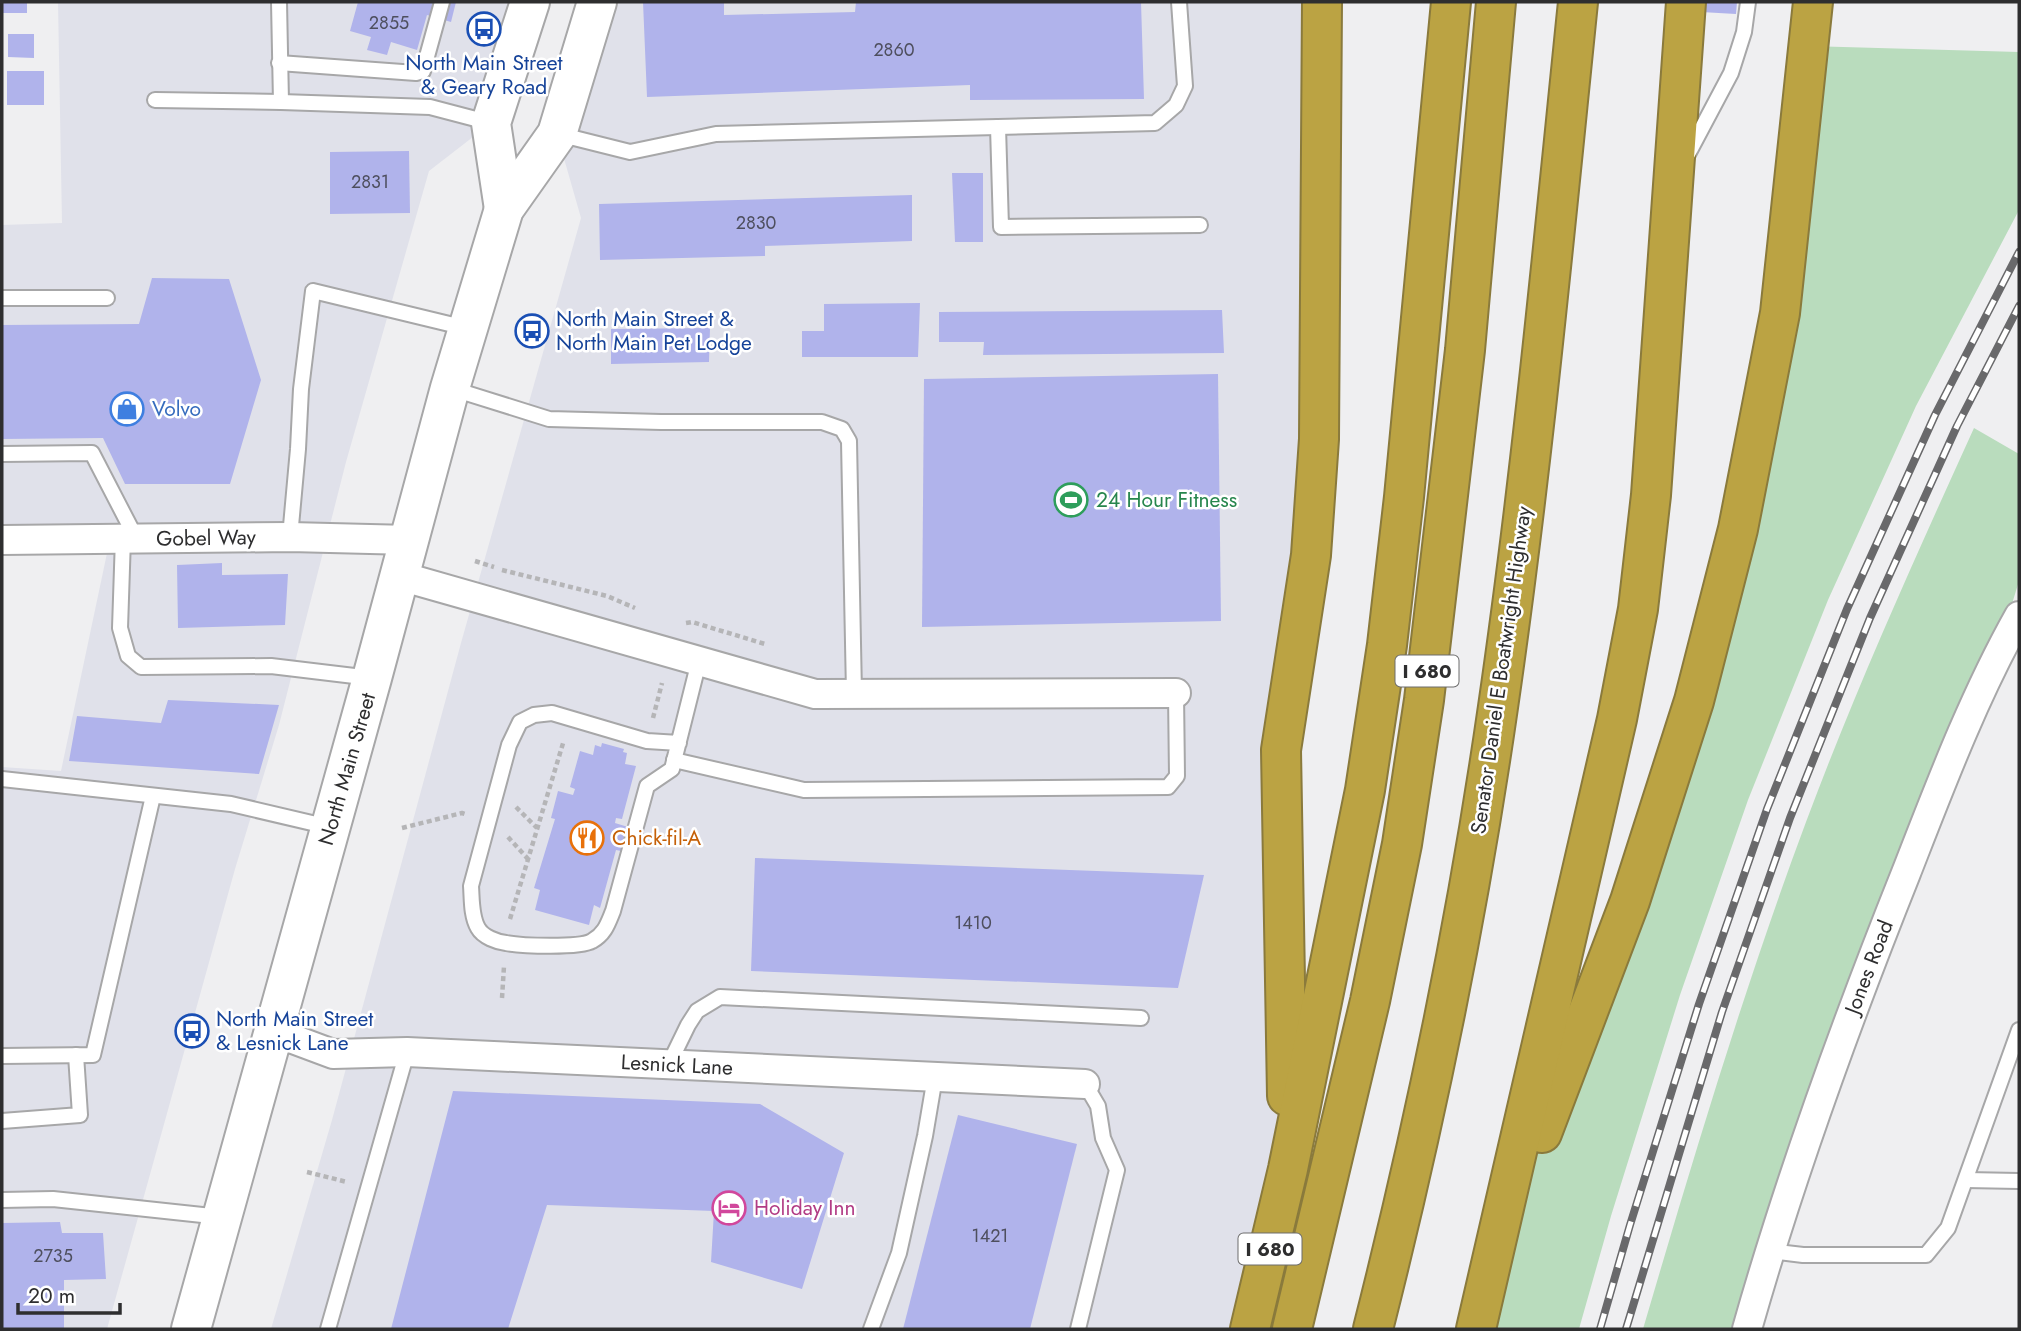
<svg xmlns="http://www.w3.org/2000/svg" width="2021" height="1331" font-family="Jost,sans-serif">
  <rect width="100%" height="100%" fill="#efeff1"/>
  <g fill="#e0e1ea">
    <polygon points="58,2 530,2 491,123 429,171 346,462 279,725 235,869 107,1329 2,1329 2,767 61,771 110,539 2,540 2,225 62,223"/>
    <polygon points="597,2 1322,2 1319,439 1281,750 1288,1169 1250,1329 271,1329 332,1120 461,643 581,218 557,134"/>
  </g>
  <g fill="#b9dcbd">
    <polygon points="1808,46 2019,52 2019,210 1916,406 1828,600 1748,800 1680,995 1611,1216 1579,1329 1476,1329 1492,1266 1694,701"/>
    <path d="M1974,428L2019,454V581L1995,659L1747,1329H1643C1693,1159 1744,988 1806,822C1856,688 1915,558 1974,428Z"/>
  </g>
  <g fill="#b0b3eb">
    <rect x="2" y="2" width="25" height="11"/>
    <polygon points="358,2 456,2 451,22 427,15 417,50 391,42 387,55 367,50 371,37 350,31"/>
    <polygon points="643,2 724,2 724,15 855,12 856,2 1141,2 1144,99 970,100 970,85 647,97"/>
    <polygon points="1702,2 1737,2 1736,14 1701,12"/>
    <polygon points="8,34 34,34 34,58 8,57"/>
    <rect x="7" y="71" width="37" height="34"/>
    <polygon points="409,151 410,213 330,214 330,152"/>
    <polygon points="952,173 983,173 983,242 955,242"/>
    <polygon points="912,195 912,241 765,246 765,256 600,260 599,204"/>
    <polygon points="152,278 229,279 261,380 230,484 125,484 103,438 2,439 2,325 139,324"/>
    <polygon points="920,303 918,357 802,357 802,331 824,331 824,304"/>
    <polygon points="1222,310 1224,353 983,355 984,342 939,342 939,312"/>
    <polygon points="710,328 709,362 611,364 611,329"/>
    <polygon points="1218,374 1221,621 922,627 924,379"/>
    <polygon points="222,563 222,575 288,574 285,625 178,628 177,565"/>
    <polygon points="168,700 279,705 259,774 69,761 77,716 161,723"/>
    <polygon points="602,743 624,749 623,752 627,753 625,764 636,766 622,819 616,818 615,823 628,827 621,851 616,850 600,908 594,905 589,925 535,910 540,890 534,888 555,819 551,818 558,791 573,795 575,789 570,787 580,751 593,755 595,745 601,747"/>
    <polygon points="755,858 1204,875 1178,988 751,971"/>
    <polygon points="453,1091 760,1104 844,1153 802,1289 711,1262 714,1211 547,1205 508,1329 391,1329"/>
    <polygon points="958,1115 1077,1144 1030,1329 903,1329"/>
    <polygon points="60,1222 62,1233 103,1233 106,1279 64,1280 64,1329 2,1329 2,1223"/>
  </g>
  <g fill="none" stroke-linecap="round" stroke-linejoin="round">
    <defs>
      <g id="lane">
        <polyline points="279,63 416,73 423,71 442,2"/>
        <polyline points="155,100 281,102 279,2"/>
        <polyline points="281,102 430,107 491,123"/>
        <polyline points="998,127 1001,227 1200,225"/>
        <polyline points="558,134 630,152 716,134 1155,123 1176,105 1185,86 1179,2"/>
        <polyline points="1687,156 1731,73 1744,32 1748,2"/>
        <polyline points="2,298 107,298"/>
        <polyline points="450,388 549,419 661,422 822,422 842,429 849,441 854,693"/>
        <polyline points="2,454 92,453 136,538"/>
        <polyline points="290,537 298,449 301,389 313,291 466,328"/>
        <polyline points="123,538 120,628 128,656 141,667 271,666 371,678"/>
        <path d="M679,743L647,741L552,713L534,715L520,722L509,745L471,886C472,899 471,916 478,928C483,937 497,942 506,943C522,946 580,948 592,941C605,934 608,923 613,911L647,786L672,769L699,661"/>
        <polyline points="674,760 804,790 1168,787 1177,776 1176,693"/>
        <polyline points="2,779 231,804 329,827"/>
        <polyline points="2,1056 93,1055 153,796"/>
        <polyline points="669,1064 688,1025 697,1011 720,997 1141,1018"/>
        <polyline points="2,1121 80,1115 76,1055"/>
        <polyline points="1966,1180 2019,1181"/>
        <polyline points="2,1200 53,1199 221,1217"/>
        <polyline points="1769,1251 1803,1255 1926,1255 1948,1228 2019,1030"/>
        <polyline points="328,1329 407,1052"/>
        <polyline points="871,1329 899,1253 925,1136 935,1077"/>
        <polyline points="1078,1329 1117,1170 1103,1138 1098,1106 1085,1084"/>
      </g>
      <g id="street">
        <polyline points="2,540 290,537 410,540"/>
        <polyline points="400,576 815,694 1176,693"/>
        <polyline points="274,1032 333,1054 407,1052 1085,1084"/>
        <path d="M1747,1329C1791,1174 1846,1023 1906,873C1940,786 1973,698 2019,616"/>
      </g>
      <g id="secondary">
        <polyline points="504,209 491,123 530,2"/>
        <polyline points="191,1329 372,678 450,388 504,209 557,134 597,2"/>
      </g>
      <g id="highway">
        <polyline points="1287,1096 1281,750 1311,555 1319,439 1322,2"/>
        <polyline points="1542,1133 1630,901 1694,701 1738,529 1780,313 1813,2"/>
        <polyline points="1250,1329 1288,1169 1365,790 1387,645 1404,497 1451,2"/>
        <polyline points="1292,1329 1370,1001 1402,844 1424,700 1465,350 1496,2"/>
        <path d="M1373,1329C1425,1124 1468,916 1498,707C1532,473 1554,237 1578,2"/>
        <polyline points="1476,1329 1617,719 1638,609 1651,495 1686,2"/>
      </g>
    </defs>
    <use href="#lane" stroke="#a7a7a8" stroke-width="18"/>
    <use href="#street" stroke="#a7a7a8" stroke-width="32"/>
    <use href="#secondary" stroke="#a7a7a8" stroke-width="42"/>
    <use href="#highway" stroke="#8a7a3c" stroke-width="42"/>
    <g stroke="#b5b5b7" stroke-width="4.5" stroke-dasharray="5 3.5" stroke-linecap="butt">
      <polyline points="475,561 494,567"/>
      <polyline points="502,570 607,596 635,608"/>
      <polyline points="686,623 692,622 765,644"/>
      <polyline points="653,718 662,683"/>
      <polyline points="516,807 537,828"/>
      <polyline points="402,828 462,813 465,814"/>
      <polyline points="508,837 528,859"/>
      <polyline points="510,919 564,740"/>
      <polyline points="502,998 504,966"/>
      <polyline points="307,1172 347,1182"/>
    </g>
    <use href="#lane" stroke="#fff" stroke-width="14"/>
    <use href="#street" stroke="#fff" stroke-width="28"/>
    <use href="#secondary" stroke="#fff" stroke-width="38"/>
    <use href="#highway" stroke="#bba343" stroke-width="38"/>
    <defs>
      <g id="rail">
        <polyline points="1600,1329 1630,1225 1699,1004 1767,809 1847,609 1935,415 2019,252"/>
        <polyline points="1626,1329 1722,1012 1790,818 1870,618 1957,426 2019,306"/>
      </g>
    </defs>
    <use href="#rail" stroke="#69696b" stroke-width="8"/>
    <use href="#rail" stroke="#fff" stroke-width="5" stroke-dasharray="16" stroke-linecap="butt"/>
  </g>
  <defs>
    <symbol id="bus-ring" viewBox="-11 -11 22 22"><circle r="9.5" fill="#fff" stroke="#1a4fb4" stroke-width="1.5"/><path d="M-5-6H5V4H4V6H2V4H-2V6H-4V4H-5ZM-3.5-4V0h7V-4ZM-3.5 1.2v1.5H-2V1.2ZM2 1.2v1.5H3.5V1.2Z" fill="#1a4fb4"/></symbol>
    <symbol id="shop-ring" viewBox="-11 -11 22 22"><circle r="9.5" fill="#fff" stroke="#3f7fe0" stroke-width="1.5"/><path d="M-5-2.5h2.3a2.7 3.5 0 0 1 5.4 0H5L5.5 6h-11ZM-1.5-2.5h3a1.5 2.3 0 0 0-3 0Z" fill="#3f7fe0"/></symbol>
    <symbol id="stadium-ring" viewBox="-11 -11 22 22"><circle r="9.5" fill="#fff" stroke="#2e9e5b" stroke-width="1.5"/><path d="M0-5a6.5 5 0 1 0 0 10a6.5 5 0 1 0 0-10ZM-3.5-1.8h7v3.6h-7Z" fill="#2e9e5b"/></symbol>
    <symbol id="restaurant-ring" viewBox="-11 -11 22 22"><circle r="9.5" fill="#fff" stroke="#e8710a" stroke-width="1.5"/><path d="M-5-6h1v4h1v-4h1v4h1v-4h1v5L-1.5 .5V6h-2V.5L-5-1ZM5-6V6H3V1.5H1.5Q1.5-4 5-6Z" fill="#e8710a"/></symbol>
    <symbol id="hotel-ring" viewBox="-11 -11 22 22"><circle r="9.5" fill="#fff" stroke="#d1479c" stroke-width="1.5"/><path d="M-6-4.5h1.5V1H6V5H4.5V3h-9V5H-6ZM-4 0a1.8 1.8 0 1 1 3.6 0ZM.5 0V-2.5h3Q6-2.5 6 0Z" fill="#d1479c"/></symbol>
  </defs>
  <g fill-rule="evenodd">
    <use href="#bus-ring" x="465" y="10" width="38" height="38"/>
    <use href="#bus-ring" x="513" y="312" width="38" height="38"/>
    <use href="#shop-ring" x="108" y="390" width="38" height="38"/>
    <use href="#stadium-ring" x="1052" y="481" width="38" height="38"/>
    <use href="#restaurant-ring" x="568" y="819" width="38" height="38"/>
    <use href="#bus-ring" x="173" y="1012" width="38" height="38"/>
    <use href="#hotel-ring" x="710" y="1189" width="38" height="38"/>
  </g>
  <g text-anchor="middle" stroke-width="5" stroke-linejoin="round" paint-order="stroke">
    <g font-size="18" fill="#4e4f5e">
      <text x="389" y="29">2855</text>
      <text x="894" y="56">2860</text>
      <text x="370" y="188">2831</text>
      <text x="756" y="229">2830</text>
      <text x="973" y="929">1410</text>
      <text x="990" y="1242">1421</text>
      <text x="53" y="1262">2735</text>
    </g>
    <g fill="#fff" stroke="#6d6d6d" stroke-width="2">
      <rect x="1395.5" y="655.5" width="63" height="31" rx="5"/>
      <rect x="1238.5" y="1233.5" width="63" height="31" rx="5"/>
    </g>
    <g font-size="19" font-weight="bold" fill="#2e2e2f">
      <text x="1427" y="678">I 680</text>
      <text x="1270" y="1256">I 680</text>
    </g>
    <g font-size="21" fill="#164399" stroke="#fff" text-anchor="start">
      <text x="484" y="70" text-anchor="middle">North Main Street<tspan x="484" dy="24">&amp; Geary Road</tspan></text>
      <text x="556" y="326">North Main Street &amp;<tspan x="556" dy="24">North Main Pet Lodge</tspan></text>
      <text x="216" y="1026">North Main Street<tspan x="216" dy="24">&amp; Lesnick Lane</tspan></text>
    </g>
    <g font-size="21" fill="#366cbe" stroke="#fff" text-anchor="start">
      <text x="152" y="416">Volvo</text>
    </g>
    <g font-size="21" fill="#27864d" stroke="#fff" text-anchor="start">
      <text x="1096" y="507">24 Hour Fitness</text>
    </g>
    <g font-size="21" fill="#2e2e2f" stroke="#fff">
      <text transform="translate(206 538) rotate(-1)" y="7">Gobel Way</text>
      <text transform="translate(1501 670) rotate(-82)" y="7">Senator Daniel E Boatwright Highway</text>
      <text transform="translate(347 769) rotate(-74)" y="7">North Main Street</text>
      <text transform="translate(1869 967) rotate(-69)" y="7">Jones Road</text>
      <text transform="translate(677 1065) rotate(3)" y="7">Lesnick Lane</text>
    </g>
    <g font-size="21" fill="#c56008" stroke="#fff" text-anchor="start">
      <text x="612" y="845">Chick-fil-A</text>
    </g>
    <g font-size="21" fill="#b23c85" stroke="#fff" text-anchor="start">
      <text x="754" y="1215">Holiday Inn</text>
    </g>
  </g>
  <rect width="2021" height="1331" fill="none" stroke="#2e2e2f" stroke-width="7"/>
  <path d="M18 1303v10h102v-10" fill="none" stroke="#2e2e2f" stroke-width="3.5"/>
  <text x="28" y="1303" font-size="21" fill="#2e2e2f" stroke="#ffffff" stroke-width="5" paint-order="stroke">20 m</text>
</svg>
